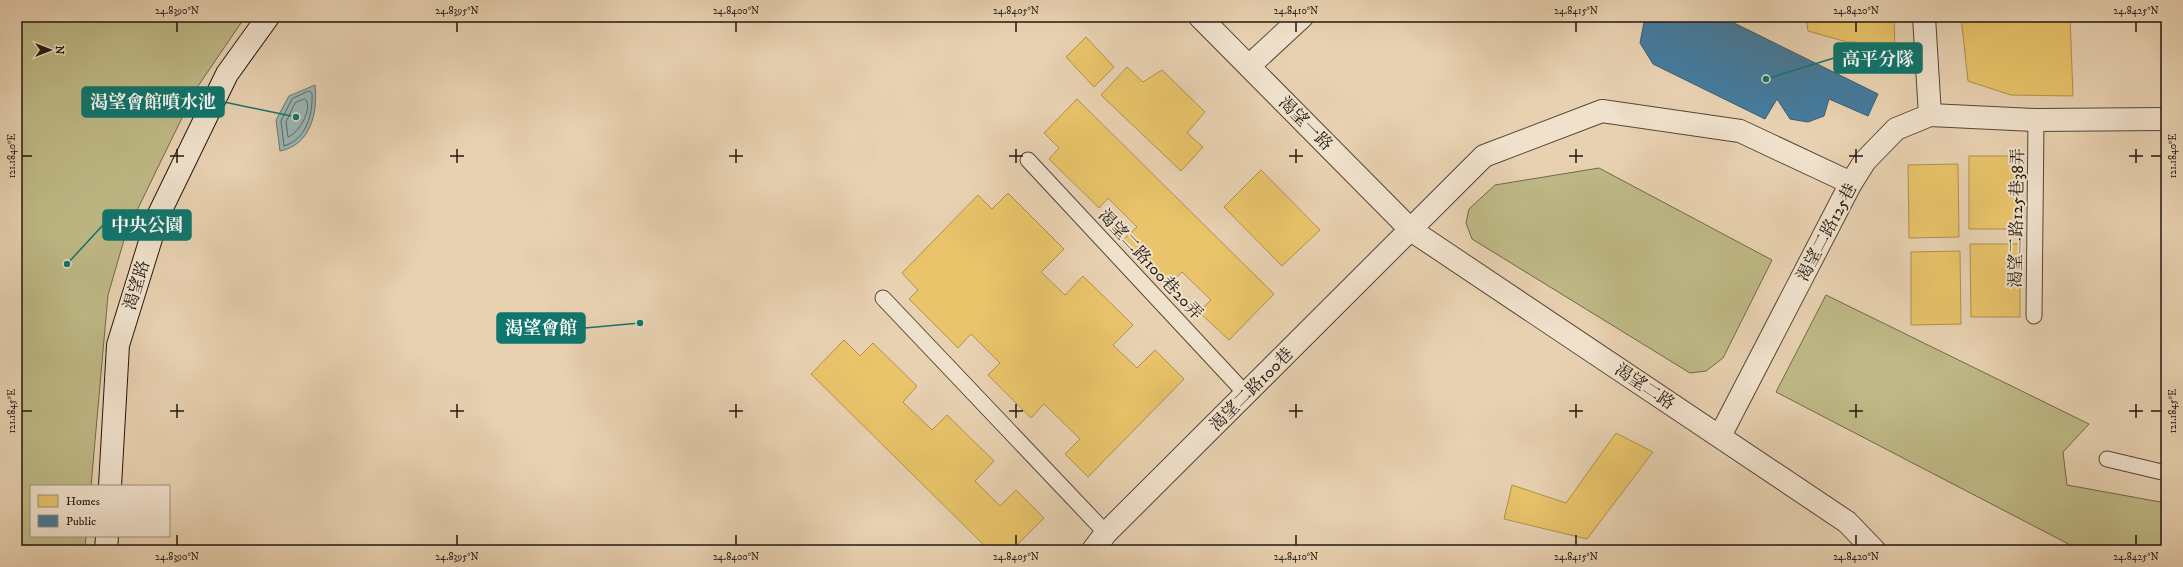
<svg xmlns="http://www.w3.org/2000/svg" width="2183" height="567" font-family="'IM FELL DW Pica','Noto Serif TC',serif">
  <rect width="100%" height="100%" fill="#e8d1b1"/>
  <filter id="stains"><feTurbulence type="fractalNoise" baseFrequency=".005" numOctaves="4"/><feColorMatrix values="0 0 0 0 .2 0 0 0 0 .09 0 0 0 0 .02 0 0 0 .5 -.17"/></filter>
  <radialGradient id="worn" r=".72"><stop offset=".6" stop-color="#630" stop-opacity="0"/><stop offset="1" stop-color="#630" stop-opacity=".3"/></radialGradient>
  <g fill="#beb986" stroke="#70694a">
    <polygon points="17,17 245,17 196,89 126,233 108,295 91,486 31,486 31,536 86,536 85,550 17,550"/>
    <polygon points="1599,168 1772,260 1723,358 1706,371 1690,373 1472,239 1466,223 1469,209 1495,185"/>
    <polygon points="1826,295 2089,424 2063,452 2067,485 2166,503 2166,550 2080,550 1776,392"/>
  </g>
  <path fill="#99b5b4" stroke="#697772" d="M315,85C318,112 311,145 280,151L276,120L289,96Z"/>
  <g fill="#e9c46a" stroke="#ad914e">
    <polygon points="1806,17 1894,17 1895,52 1876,55 1855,42 1847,42 1808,31"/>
    <polygon points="1961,17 2070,17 2073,96 2011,95 1968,81"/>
    <polygon points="1086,37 1114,67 1094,87 1066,57"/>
    <polygon points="1127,67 1143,82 1162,70 1205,112 1187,133 1203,147 1181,171 1101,95"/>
    <polygon points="1077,99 1274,294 1229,340 1199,312 1211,300 1182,272 1169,285 1123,240 1137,227 1108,198 1099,208 1049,159 1059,148 1044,133"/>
    <polygon points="1969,156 2018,156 2019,229 1969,229"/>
    <polygon points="1958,164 1959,237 1909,238 1908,165"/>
    <polygon points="1261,170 1320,230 1282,266 1224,207"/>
    <polygon points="1008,193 1064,249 1041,272 1065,295 1083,276 1133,325 1113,345 1137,368 1155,350 1184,379 1088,477 1065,454 1080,439 1044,404 1031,418 988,375 1000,363 971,334 958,348 909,299 918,290 902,273 978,195 992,209"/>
    <polygon points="1970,244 2020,244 2020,317 1971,317"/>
    <polygon points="1960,251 1961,324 1911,325 1911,252"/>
    <polygon points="844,340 860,356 873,343 917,386 903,402 932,430 947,415 994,461 975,481 1000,506 1016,490 1044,518 1012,550 989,550 811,374"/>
    <polygon points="1616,433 1653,452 1587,539 1504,519 1512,485 1566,503"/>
  </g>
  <polygon fill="#457b9d" stroke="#3a5e72" points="1722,17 1878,94 1868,116 1829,99 1824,116 1808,122 1790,119 1777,99 1765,119 1653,64 1640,43 1645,17"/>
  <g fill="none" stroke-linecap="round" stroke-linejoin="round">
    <g stroke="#5e6761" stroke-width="1">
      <path d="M309,91L312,93C313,113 307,139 284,146L281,121L292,99Z"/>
      <path d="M305,99C314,107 299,133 288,137L286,122L295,103Z"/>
    </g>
    <defs>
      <g id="lane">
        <polyline points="1028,160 1246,394"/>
        <polyline points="883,298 1106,533"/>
        <polyline points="2034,316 2036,120"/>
        <polyline points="2107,459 2166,473"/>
      </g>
      <g id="street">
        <polyline points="1200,17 1411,230 1847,522 1874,550"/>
        <polyline points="1924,17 1930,115"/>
        <polyline points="1249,66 1302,17"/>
        <polyline points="1720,436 1851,183 1865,161 1896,129 1930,115 2036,120 2166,119"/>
        <polyline points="1093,550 1106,533 1484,156 1602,111 1740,131 1851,183"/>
      </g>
      <g id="secondary">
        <polyline points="110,486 118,345 158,216 227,74 268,17"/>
        <polyline points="106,550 107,536"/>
      </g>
    </defs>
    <use href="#lane" stroke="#544737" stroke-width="17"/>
    <use href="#street" stroke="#544737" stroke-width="24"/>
    <use href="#secondary" stroke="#22190e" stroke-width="24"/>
    <use href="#lane" stroke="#f0e1cc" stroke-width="15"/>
    <use href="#street" stroke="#f0e1cc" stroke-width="22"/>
    <use href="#secondary" stroke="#f0e1cc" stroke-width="22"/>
  </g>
  <path fill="none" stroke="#22190e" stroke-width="1.5" d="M177,22V32M457,22V32M736,22V32M1016,22V32M1296,22V32M1576,22V32M1856,22V32M2136,22V32M177,149V163M457,149V163M736,149V163M1016,149V163M1296,149V163M1576,149V163M1856,149V163M2136,149V163M22,156H32M170,156H184M450,156H464M729,156H743M1009,156H1023M1289,156H1303M1569,156H1583M1849,156H1863M2129,156H2143M2151,156H2161M177,404V418M457,404V418M736,404V418M1016,404V418M1296,404V418M1576,404V418M1856,404V418M2136,404V418M22,411H32M170,411H184M450,411H464M729,411H743M1009,411H1023M1289,411H1303M1569,411H1583M1849,411H1863M2129,411H2143M2151,411H2161M177,535V545M457,535V545M736,535V545M1016,535V545M1296,535V545M1576,535V545M1856,535V545M2136,535V545"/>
  <g text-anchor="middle" stroke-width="4" stroke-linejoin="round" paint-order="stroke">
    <g font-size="17" fill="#22190e" stroke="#f0e1cc">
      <text transform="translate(1306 123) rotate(45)" y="6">渴望一路</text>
      <text transform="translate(2016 218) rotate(-89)" y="6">渴望二路125巷38弄</text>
      <text transform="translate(1826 232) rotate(-62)" y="6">渴望二路125巷</text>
      <text transform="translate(1151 264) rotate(47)" y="6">渴望二路100巷20弄</text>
      <text transform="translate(136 285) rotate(-73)" y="6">渴望路</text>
      <text transform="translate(1645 386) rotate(34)" y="6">渴望二路</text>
      <text transform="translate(1251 389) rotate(-45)" y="6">渴望二路100巷</text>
    </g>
  </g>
  <path fill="none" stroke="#0f766e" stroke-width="1.5" d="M1766 79L1834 58M296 117L224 102M67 264L103 225M640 323L585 328"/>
  <g fill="#0f766e" stroke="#f0e1cc" stroke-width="1.5">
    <circle cx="1766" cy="79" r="4"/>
    <circle cx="296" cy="117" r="4"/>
    <circle cx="67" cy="264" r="4"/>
    <circle cx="640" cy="323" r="4"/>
  </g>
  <g fill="#0f766e" stroke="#0f766e" stroke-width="1.5">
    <rect x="1834" y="43" width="88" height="30" rx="4"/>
    <rect x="82" y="87" width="142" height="30" rx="4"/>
    <rect x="103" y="210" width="88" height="30" rx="4"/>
    <rect x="497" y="313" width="88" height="30" rx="4"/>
  </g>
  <g font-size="18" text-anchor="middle" font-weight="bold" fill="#fff">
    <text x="1878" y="65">高平分隊</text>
    <text x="153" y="108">渴望會館噴水池</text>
    <text x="147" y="231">中央公園</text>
    <text x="541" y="334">渴望會館</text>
  </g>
  <rect width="2183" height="567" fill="none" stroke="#e8d1b1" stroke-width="44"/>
  <rect x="30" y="485" width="140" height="52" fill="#f0e1cc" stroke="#9e9180"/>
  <rect x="38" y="495" width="20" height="12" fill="#e9c46a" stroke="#9e9180"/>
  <text x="66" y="505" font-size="12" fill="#22190e">Homes</text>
  <rect x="38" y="515" width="20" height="12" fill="#457b9d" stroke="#9e9180"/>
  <text x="66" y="525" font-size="12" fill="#22190e">Public</text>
  <g transform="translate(50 50) rotate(90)" stroke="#f0e1cc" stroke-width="3" paint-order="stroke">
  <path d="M0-3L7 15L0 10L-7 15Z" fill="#22190e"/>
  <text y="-6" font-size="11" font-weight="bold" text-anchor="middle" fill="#22190e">N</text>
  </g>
  <rect x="22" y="22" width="2139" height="523" fill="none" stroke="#22190e" stroke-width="1.5"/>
  <g font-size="10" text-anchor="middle" fill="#22190e">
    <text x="177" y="14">24.8390°N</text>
    <text x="457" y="14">24.8395°N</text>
    <text x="736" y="14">24.8400°N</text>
    <text x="1016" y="14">24.8405°N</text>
    <text x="1296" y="14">24.8410°N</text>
    <text x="1576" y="14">24.8415°N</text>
    <text x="1856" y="14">24.8420°N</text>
    <text x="2136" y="14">24.8425°N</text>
    <text transform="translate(2172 156) rotate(-90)" y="4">121.1840°E</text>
    <text transform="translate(11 156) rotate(-90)" y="4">121.1840°E</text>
    <text transform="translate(2172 411) rotate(-90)" y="4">121.1845°E</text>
    <text transform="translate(11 411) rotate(-90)" y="4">121.1845°E</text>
    <text x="177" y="560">24.8390°N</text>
    <text x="457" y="560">24.8395°N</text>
    <text x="736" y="560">24.8400°N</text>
    <text x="1016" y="560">24.8405°N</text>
    <text x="1296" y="560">24.8410°N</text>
    <text x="1576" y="560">24.8415°N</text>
    <text x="1856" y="560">24.8420°N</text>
    <text x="2136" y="560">24.8425°N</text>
  </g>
  <rect width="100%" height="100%" filter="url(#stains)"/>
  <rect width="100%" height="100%" fill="url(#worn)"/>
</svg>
